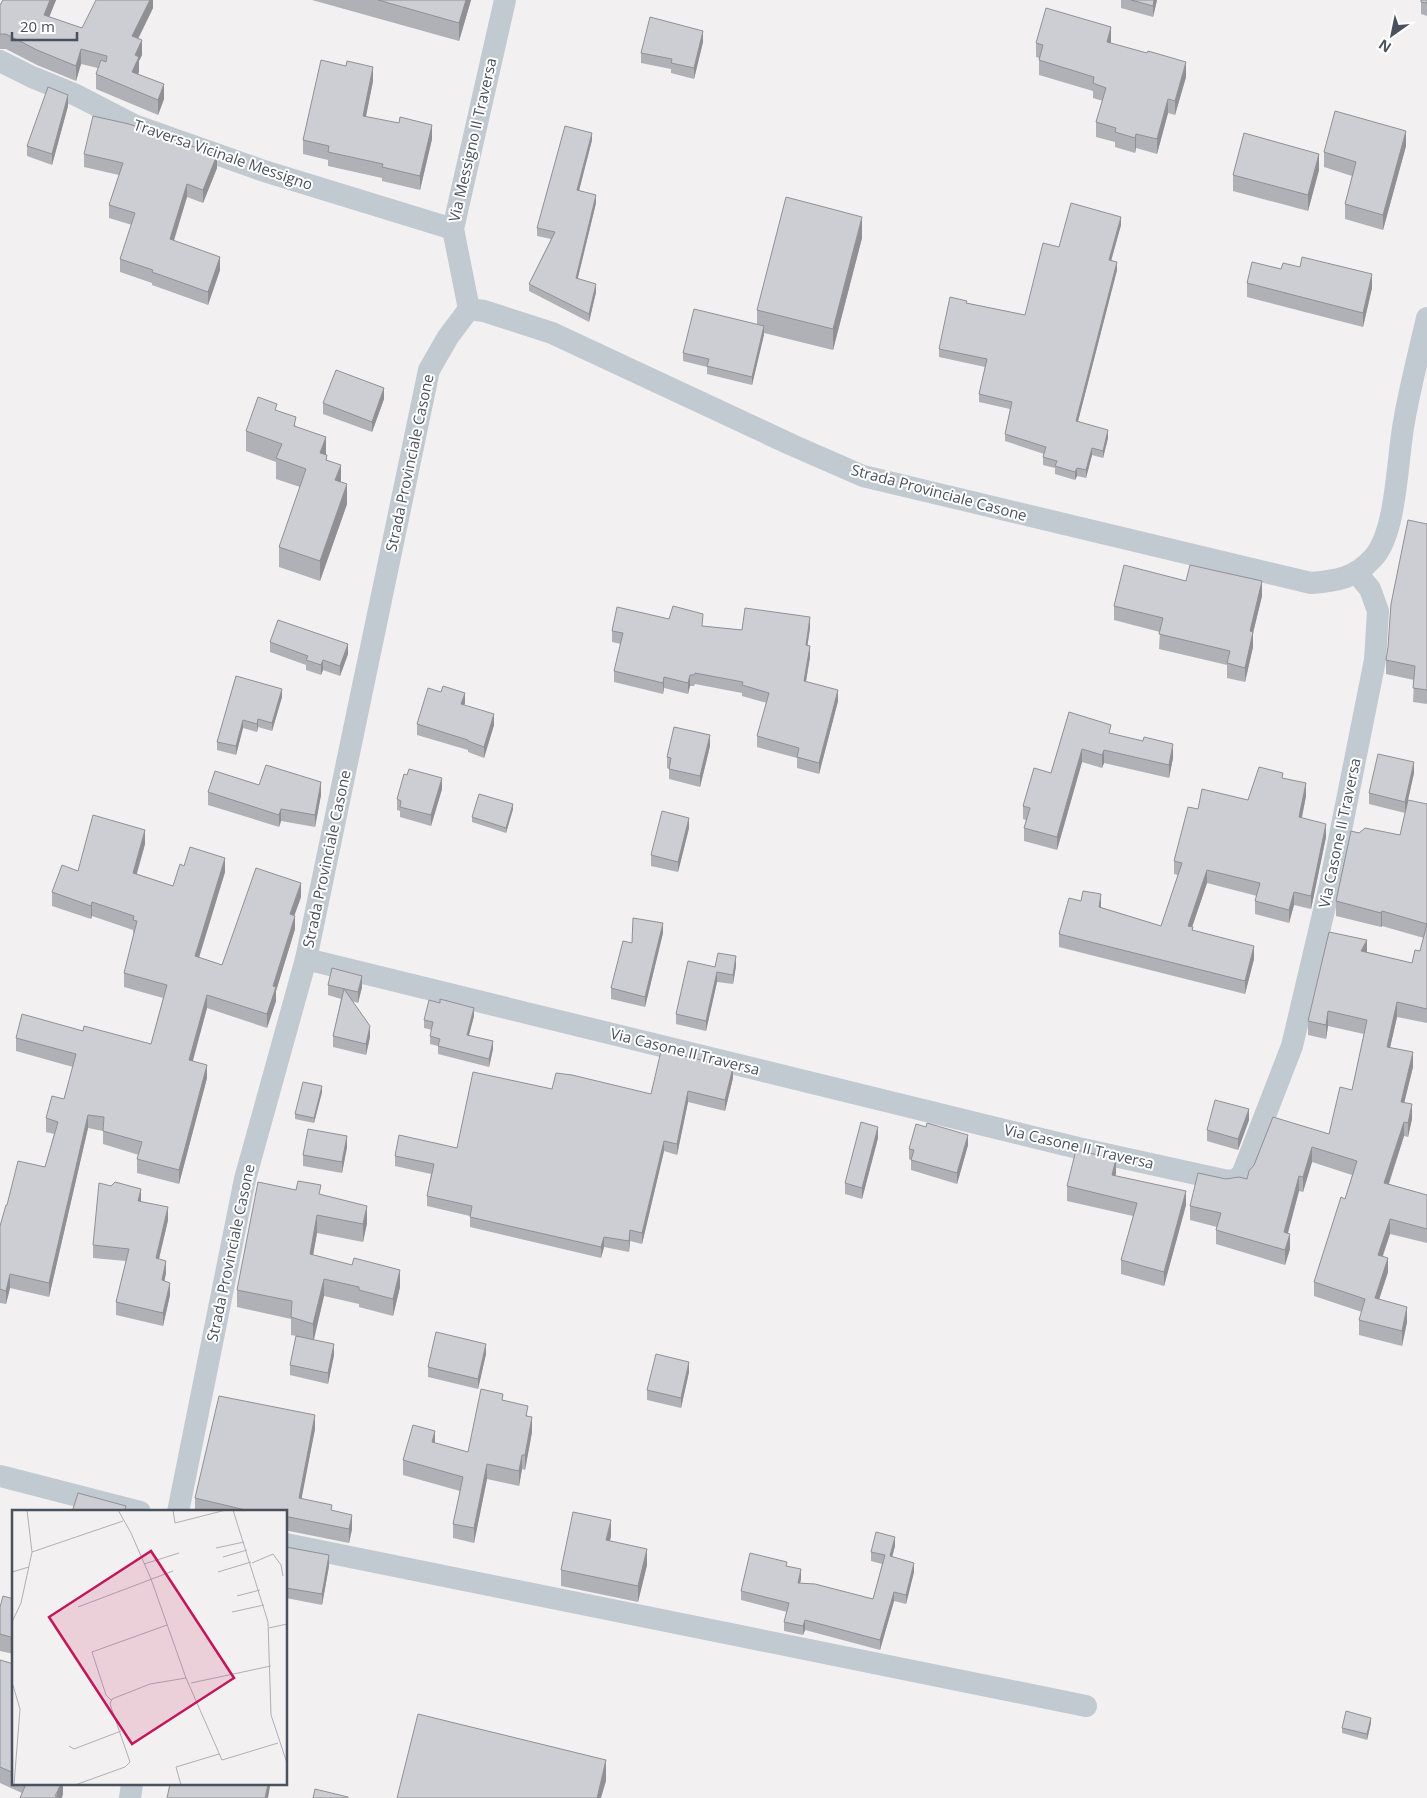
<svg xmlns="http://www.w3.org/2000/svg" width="1427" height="1798" font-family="'Open Sans',sans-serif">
  <rect width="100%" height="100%" fill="#f2f0f0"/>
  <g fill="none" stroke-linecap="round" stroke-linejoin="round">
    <g stroke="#c1c9d1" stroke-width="22">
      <polyline points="0,61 32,77 76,95 134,125 264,171 453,229"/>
      <polyline points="469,309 453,229 505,0"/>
      <polyline points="306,959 1078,1148 1228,1181 1235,1180 1242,1175 1292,1046 1330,885 1375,660 1378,611 1370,589 1356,572"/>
      <polyline points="0,1476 140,1512"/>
      <path d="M178,1512L245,1179L306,959L429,370L448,337L469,309L484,311L552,333L792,445L863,476L1311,583C1337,581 1355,578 1373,558C1397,533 1397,458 1404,422C1410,387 1419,353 1427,318"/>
      <polyline points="286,1544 1086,1706"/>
      <polyline points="130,1798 132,1784"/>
    </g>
  </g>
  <g fill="#b0b1b6">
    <polygon points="3,0 56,0 49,17 82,28 153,0 153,8 138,39 142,55 139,61 139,72 138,74 164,99 158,115 96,89 96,74 98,68 81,64 76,81 37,65 6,49 0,49 0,5"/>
    <polygon points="312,0 471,0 459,41"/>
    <polygon points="1121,0 1157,0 1153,17 1121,8"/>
    <polygon points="1427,0 1427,16 1421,14 1421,2"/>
    <polygon points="703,42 694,79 671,73 671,69 641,63 641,53"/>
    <polygon points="1036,43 1111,43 1186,77 1175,115 1168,113 1157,154 1136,148 1135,153 1115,147 1115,142 1096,137 1096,122 1103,101 1093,98 1093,91 1039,75 1039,58 1036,57"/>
    <polygon points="373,81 366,117 432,139 420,190 382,181 382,178 328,166 328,160 303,154 303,140"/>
    <polygon points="68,106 52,165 27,156 27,146"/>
    <polygon points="592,140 579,191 596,203 578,278 596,292 589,322 529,291 529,284 551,239 537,236 537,228"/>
    <polygon points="1406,146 1383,230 1345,219 1345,204 1352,176 1324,167 1324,152"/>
    <polygon points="84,154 217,168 203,203 187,197 174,241 220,270 208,305 152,285 152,283 120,272 120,259 132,225 109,218 109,205 119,175 84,167"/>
    <polygon points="1319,170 1308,211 1233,191 1233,175"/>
    <polygon points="1121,225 1111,261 1117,270 1078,421 1108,438 1103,458 1092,455 1086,478 1077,476 1075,480 1055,474 1055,468 1043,465 1043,457 1044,454 1005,441 1005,434 1010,409 979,402 979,394 985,367 939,357 939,349 967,303 1025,315 1059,247"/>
    <polygon points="862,238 833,350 764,333 752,385 707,374 707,367 683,361 683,353 757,325 757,310"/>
    <polygon points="1300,267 1372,288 1363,327 1247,297 1247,283 1281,269"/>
    <polygon points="384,399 372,432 323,414 323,403"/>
    <polygon points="277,411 296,426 326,455 327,460 341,482 347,504 320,581 279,567 279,547 300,487 276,479 276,462 246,451 246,431"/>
    <polygon points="1427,524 1427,704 1413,702 1414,680 1386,674 1386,660"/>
    <polygon points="1186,581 1262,596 1253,633 1253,647 1245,682 1227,678 1227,665 1159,649 1160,632 1114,620 1114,606"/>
    <polygon points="669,619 703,626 742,630 810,628 807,646 810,657 806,682 838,701 819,774 797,768 797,758 757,747 757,736 767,703 742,696 742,693 695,684 694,686 690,686 688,694 664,688 663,694 614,682 614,671 621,644 612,642 612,631"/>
    <polygon points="270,642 348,654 340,676 323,670 321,675 306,670 306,665 270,652"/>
    <polygon points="236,676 282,697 272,731 258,727 257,732 243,728 236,755 217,750 217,742"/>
    <polygon points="465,703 464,705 494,725 484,758 468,752 468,750 417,735 417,724"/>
    <polygon points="1069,712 1111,734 1173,758 1169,778 1104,763 1102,768 1082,762 1057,850 1024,841 1024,828 1026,820 1023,819 1023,806 1051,773"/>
    <polygon points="710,746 700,787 669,779 669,769 667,768 667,757"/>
    <polygon points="1414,773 1405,813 1369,804 1369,793"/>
    <polygon points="1283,778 1306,796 1302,818 1326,837 1311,909 1294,905 1289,923 1255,914 1255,901 1257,896 1207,883 1192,927 1193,930 1254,959 1245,994 1059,947 1059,934 1081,901 1161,926 1178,875 1174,874 1174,861 1198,809 1248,800"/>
    <polygon points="259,785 321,795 315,827 281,821 279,827 208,805 208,792"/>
    <polygon points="442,789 431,826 400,817 400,811 397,810 397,799"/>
    <polygon points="1427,804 1427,1023 1397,1017 1390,1047 1413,1067 1404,1102 1412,1119 1408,1137 1404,1136 1389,1184 1427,1195 1427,1243 1390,1234 1383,1256 1388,1272 1379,1299 1407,1322 1402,1346 1359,1335 1359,1320 1362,1312 1314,1296 1314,1282 1345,1199 1352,1175 1312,1162 1303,1192 1299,1191 1288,1233 1290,1249 1285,1265 1216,1244 1216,1230 1217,1227 1190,1220 1190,1206 1226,1179 1247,1179 1329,1134 1352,1090 1364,1034 1328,1026 1326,1039 1308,1035 1308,1021 1367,952 1412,963 1420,951 1424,938 1382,926 1381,927 1336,916 1336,901 1359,833 1400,835"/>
    <polygon points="513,809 506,833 472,822 472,817"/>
    <polygon points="689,828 678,872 651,866 651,855"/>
    <polygon points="145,844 137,874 173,886 184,866 225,872 199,958 222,965 301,897 294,915 295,929 276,991 276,1001 267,1028 207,1008 193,1061 207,1078 179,1184 137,1173 137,1159 139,1155 103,1144 103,1131 88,1128 49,1297 10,1288 6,1304 0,1303 0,1226 7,1205 45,1167 54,1134 46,1132 46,1118 64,1099 73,1067 16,1051 16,1038 83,1031 151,1044 163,998 124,987 124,973 134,934 133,933 133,930 92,916 91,919 52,906 52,892 78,871"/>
    <polygon points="663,933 645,1007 611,999 611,988 632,943"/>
    <polygon points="736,966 733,984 717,982 706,1031 676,1024 676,1014 715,967"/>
    <polygon points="328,985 362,987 358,1003 352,1001 370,1037 366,1055 333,1047 333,1036 341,999 328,995"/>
    <polygon points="474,1016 469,1035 493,1049 489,1067 438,1054 438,1046 430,1044 430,1036 432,1030 424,1028 424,1020"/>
    <polygon points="733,1078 725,1111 688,1102 677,1155 664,1151 642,1244 630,1241 629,1252 604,1247 601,1258 470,1227 470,1216 427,1206 427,1196 431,1174 395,1166 395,1156 457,1148 552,1089 651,1094"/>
    <polygon points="322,1092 314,1123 295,1119 295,1114"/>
    <polygon points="1249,1120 1238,1150 1207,1141 1207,1130"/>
    <polygon points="878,1138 862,1199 845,1194 845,1183"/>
    <polygon points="968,1145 957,1184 911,1170 911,1160 909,1159 909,1149"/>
    <polygon points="347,1147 342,1173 303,1166 303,1155"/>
    <polygon points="1116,1173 1115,1176 1186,1205 1164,1286 1121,1274 1121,1260 1133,1216 1067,1201 1067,1186"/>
    <polygon points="321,1195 367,1223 363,1242 317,1233 313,1255 400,1287 393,1316 359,1307 359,1304 324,1296 314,1340 334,1355 328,1384 290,1375 290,1365 296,1336 291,1335 291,1319 237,1307 237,1290"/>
    <polygon points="141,1201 168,1220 159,1259 166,1273 164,1281 170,1295 163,1326 116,1315 116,1302 126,1261 93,1258 93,1245"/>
    <polygon points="486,1354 478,1389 428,1377 428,1367"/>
    <polygon points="689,1372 681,1408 647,1400 647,1390"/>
    <polygon points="503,1400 528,1416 532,1432 525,1470 522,1469 519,1486 487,1479 474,1543 453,1538 453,1524 460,1491 403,1475 403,1460 435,1443 468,1452"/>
    <polygon points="315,1429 301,1498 332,1511 352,1529 349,1543 289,1531 286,1531 286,1512 195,1512 195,1498"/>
    <polygon points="611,1536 610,1541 647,1565 638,1602 561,1586 561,1570"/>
    <polygon points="895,1546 892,1557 914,1572 906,1604 894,1601 880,1650 805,1630 803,1635 784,1631 784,1622 787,1612 741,1600 741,1591 787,1566 801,1579 800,1583 873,1599 882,1564 871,1561 871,1552"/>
    <polygon points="286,1547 329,1566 322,1605 286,1598"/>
    <polygon points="14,1599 14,1654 0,1651 0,1607"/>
    <polygon points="0,1660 14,1664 14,1784 63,1784 63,1794 22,1793 0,1783"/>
    <polygon points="1371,1723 1367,1740 1342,1733 1342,1728"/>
  </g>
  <g fill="#909094">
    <polygon points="50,0 56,0 44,30 44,15"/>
    <polygon points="148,0 153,0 153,8 132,51 132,36"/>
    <polygon points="466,0 471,0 459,41 459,23"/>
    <polygon points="1154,0 1157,0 1153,17 1153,6"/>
    <polygon points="1111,27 1111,42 1107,56 1107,42"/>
    <polygon points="703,31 703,42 694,79 694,68"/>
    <polygon points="142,40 142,55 139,61 139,72 132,87 132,72 135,55"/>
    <polygon points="81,49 81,64 76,81 76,66"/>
    <polygon points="1186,62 1186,77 1175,115 1175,101"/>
    <polygon points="373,67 373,81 363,130 363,116"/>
    <polygon points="164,84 164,99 158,115 158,100"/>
    <polygon points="68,95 68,106 52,165 52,154"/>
    <polygon points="1168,99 1168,113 1157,154 1157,139"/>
    <polygon points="432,125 432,139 420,190 420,176"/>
    <polygon points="1406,131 1406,146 1383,230 1383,215"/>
    <polygon points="592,133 592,140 577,198 577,190"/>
    <polygon points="1136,134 1136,148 1135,153 1135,138"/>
    <polygon points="1319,154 1319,170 1308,211 1308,195"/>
    <polygon points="217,155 217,168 203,203 203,190"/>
    <polygon points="187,184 187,197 170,252 170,239"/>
    <polygon points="596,195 596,203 576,285 576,278"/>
    <polygon points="862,217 862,238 833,350 833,329"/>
    <polygon points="1121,217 1121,225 1109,268 1109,260"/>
    <polygon points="220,257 220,270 208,305 208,292"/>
    <polygon points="1117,262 1117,270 1076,429 1076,421"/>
    <polygon points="1372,274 1372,288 1363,327 1363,313"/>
    <polygon points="596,284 596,292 589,322 589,314"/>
    <polygon points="764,326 764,335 752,385 752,377"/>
    <polygon points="384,388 384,399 372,432 372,422"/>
    <polygon points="1108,430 1108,438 1103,458 1103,451"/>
    <polygon points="326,437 326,457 320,453"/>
    <polygon points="1092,448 1092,455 1086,478 1086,470"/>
    <polygon points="341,465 341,485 335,480"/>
    <polygon points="1077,468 1077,476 1075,480 1075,472"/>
    <polygon points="347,484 347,504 320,581 320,561"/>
    <polygon points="1262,581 1262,596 1253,633 1253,647 1245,682 1245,668 1250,631"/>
    <polygon points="810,617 810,628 806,656 806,645"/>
    <polygon points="348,644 348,654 340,676 340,666"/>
    <polygon points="810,646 810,657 804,692 804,681"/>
    <polygon points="323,660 323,670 321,675 321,665"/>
    <polygon points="690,675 690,686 688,694 688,683"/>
    <polygon points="664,677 664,688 663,694 663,683"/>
    <polygon points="282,689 282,697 272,731 272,723"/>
    <polygon points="838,690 838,701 819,774 819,763"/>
    <polygon points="465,693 465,703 461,714 461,704"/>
    <polygon points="494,714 494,725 484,758 484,747"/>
    <polygon points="258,719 258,727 257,732 257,724"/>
    <polygon points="243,720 243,728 236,755 236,746"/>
    <polygon points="710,735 710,746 700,787 700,776"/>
    <polygon points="1173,744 1173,758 1169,778 1169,765"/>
    <polygon points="1082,749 1082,762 1057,850 1057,837"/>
    <polygon points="1104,750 1104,763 1102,768 1102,755"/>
    <polygon points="1414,762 1414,773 1405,813 1405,802"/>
    <polygon points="442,778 442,789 431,826 431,815"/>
    <polygon points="321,782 321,795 315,827 315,815"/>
    <polygon points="1306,783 1306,796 1299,830 1299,817"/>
    <polygon points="513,804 513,809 506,833 506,828"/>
    <polygon points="281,809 281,821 279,827 279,815"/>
    <polygon points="689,818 689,828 678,872 678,862"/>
    <polygon points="1326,824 1326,837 1311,909 1311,896"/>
    <polygon points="145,830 145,844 133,886 133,873"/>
    <polygon points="225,858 225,872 195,970 195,956"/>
    <polygon points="1207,870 1207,883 1188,939 1188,926"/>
    <polygon points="301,883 301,897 290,928 290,914"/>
    <polygon points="1294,892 1294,905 1289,923 1289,910"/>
    <polygon points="1101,894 1101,907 1099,907"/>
    <polygon points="92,902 92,916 91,919 91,906"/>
    <polygon points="1382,911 1382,926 1381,927 1381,913"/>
    <polygon points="295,916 295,929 276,991 276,1001 267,1028 267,1014 273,986"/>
    <polygon points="663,923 663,933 645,1007 645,997"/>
    <polygon points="1367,940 1367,955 1361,951"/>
    <polygon points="1254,946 1254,959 1245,994 1245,981"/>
    <polygon points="736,956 736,966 733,984 733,975"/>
    <polygon points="717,972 717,982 706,1031 706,1021"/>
    <polygon points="362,976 362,987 358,1003 358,992"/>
    <polygon points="207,995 207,1008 189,1074 189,1060"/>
    <polygon points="1397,1002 1397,1017 1387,1061 1387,1047"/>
    <polygon points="474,1008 474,1016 467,1042 467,1035"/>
    <polygon points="1328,1011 1328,1026 1326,1039 1326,1025"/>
    <polygon points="370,1026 370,1037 366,1055 366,1044"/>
    <polygon points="493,1041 493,1049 489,1067 489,1059"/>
    <polygon points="1413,1052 1413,1067 1401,1116 1401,1102"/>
    <polygon points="207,1065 207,1078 179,1184 179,1170"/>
    <polygon points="733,1067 733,1078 725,1111 725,1100"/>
    <polygon points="322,1086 322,1092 314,1123 314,1118"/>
    <polygon points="688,1091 688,1102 677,1155 677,1144"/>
    <polygon points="1412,1104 1412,1119 1408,1137 1408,1123"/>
    <polygon points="1249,1109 1249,1120 1238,1150 1238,1139"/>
    <polygon points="88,1115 88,1128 49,1297 49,1283"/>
    <polygon points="1404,1122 1404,1136 1384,1198 1384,1183"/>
    <polygon points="878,1127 878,1138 862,1199 862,1188"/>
    <polygon points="968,1135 968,1145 957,1184 957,1173"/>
    <polygon points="347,1136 347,1147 342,1173 342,1162"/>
    <polygon points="664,1141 664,1151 642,1244 642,1233"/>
    <polygon points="1312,1147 1312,1162 1303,1192 1303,1177"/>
    <polygon points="1116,1159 1116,1173 1112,1189 1112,1175"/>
    <polygon points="1299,1176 1299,1191 1284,1247 1284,1232"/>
    <polygon points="141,1189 141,1201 138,1201"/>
    <polygon points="1186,1191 1186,1205 1164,1286 1164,1272"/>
    <polygon points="367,1206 367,1223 363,1242 363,1224"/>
    <polygon points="168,1207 168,1220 156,1271 156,1258"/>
    <polygon points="317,1215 317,1233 310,1272 310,1254"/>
    <polygon points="1390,1219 1390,1234 1378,1269 1378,1255"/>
    <polygon points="630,1230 630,1241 629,1252 629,1241"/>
    <polygon points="1290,1234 1290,1249 1285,1265 1285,1250"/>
    <polygon points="604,1237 604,1247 601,1258 601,1247"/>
    <polygon points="1388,1258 1388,1272 1375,1312 1375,1298"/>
    <polygon points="166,1261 166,1273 162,1293 162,1280"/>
    <polygon points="400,1270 400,1287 393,1316 393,1299"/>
    <polygon points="10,1274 10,1288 6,1304 6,1291"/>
    <polygon points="324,1279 324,1296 313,1342 313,1324"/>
    <polygon points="170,1283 170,1295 163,1326 163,1313"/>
    <polygon points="1407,1307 1407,1322 1402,1346 1402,1331"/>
    <polygon points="334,1344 334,1355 328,1384 328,1373"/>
    <polygon points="486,1344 486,1354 478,1389 478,1379"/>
    <polygon points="689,1362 689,1372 681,1408 681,1398"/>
    <polygon points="315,1415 315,1429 299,1512 299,1498"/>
    <polygon points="532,1417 532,1432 525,1470 525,1455"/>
    <polygon points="435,1431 435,1446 432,1442"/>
    <polygon points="522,1455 522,1469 519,1486 519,1471"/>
    <polygon points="487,1464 487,1479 474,1543 474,1528"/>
    <polygon points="352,1515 352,1529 349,1543 349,1529"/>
    <polygon points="611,1520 611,1536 606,1556 606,1540"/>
    <polygon points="895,1537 895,1546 890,1565 890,1556"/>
    <polygon points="647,1549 647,1565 638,1602 638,1586"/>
    <polygon points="329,1555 329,1566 322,1605 322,1594"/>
    <polygon points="914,1563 914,1572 906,1604 906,1595"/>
    <polygon points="801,1569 801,1579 798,1592 798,1583"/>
    <polygon points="894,1592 894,1601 880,1650 880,1640"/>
    <polygon points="805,1620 805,1630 803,1635 803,1626"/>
    <polygon points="1371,1718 1371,1723 1367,1740 1367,1734"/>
    <polygon points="606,1760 606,1781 601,1798 597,1798"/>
    <polygon points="61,1784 63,1784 63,1794 62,1798 55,1798"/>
    <polygon points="268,1784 270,1784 270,1787 268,1798 265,1798"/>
  </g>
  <g fill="#cdced4" stroke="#909094">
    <polygon points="3,0 50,0 44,15 82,28 96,0 150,0 132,36 142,40 135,55 139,57 132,72 164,84 158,100 96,74 101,60 106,62 107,56 81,49 76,66 37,50 6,34 0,34 0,5"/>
    <polygon points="378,0 466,0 459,23"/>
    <polygon points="1131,0 1154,0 1153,6"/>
    <polygon points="1421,0 1427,0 1427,3 1421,2"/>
    <polygon points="1046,8 1111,27 1107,42 1147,53 1148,51 1186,62 1175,101 1168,99 1157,139 1136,134 1135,138 1115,132 1116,128 1096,122 1106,88 1093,83 1094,77 1039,60 1043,45 1036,43"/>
    <polygon points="650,17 703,31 694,68 671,63 672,59 641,53"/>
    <polygon points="321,60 346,66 347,61 373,67 363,116 399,123 400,117 432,125 420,176 382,167 383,164 328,152 329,146 303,140"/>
    <polygon points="48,87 68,95 52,154 27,146"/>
    <polygon points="1335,111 1406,131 1383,215 1345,204 1356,162 1324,152"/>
    <polygon points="93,116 129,124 217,155 203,190 187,184 170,239 220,257 208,292 152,272 153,270 120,259 135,213 109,205 123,163 84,154"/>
    <polygon points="565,126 592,133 577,190 596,195 576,278 596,284 589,314 529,284 555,232 537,228"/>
    <polygon points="1244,133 1319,154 1308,195 1233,175"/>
    <polygon points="786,197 862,217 833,329 757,310"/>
    <polygon points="1071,203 1121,217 1109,260 1117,262 1076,421 1108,430 1103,451 1092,448 1086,470 1077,468 1075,472 1055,466 1057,461 1043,457 1046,447 1005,434 1012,402 979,394 987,359 939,349 950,297 967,301 966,303 1025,315 1043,243 1059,247"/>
    <polygon points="1302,257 1372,274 1363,313 1247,283 1252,262 1281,269 1283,263 1300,267"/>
    <polygon points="694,309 764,326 752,377 707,366 709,359 683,353"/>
    <polygon points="336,370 384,388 372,422 323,403"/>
    <polygon points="258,397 277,404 275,410 296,417 294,426 326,437 320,453 327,455 326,460 341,465 335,480 347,484 320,561 279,547 306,469 276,458 282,444 246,431"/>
    <polygon points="1408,520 1427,524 1427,690 1413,688 1415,666 1386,660 1388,647 1391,604"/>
    <polygon points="1124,565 1186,581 1190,565 1262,581 1250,631 1253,632 1245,668 1227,663 1230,651 1159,634 1163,618 1114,606"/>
    <polygon points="673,606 703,614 702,626 742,630 745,608 810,617 806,645 810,646 804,681 838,690 819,763 797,757 799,748 757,736 769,693 742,685 743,682 695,673 694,675 690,675 688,683 664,677 663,683 614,671 623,633 612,631 617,607 669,619"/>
    <polygon points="278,620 348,644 340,666 323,660 321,665 306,660 308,656 270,642"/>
    <polygon points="236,676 282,689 272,723 258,719 257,724 243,720 236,746 217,742"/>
    <polygon points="443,686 465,693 461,704 494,714 484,747 468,741 468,740 417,724 428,688 441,692"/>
    <polygon points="1069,712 1111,725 1109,733 1143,741 1144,737 1173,744 1169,765 1104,750 1102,755 1082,749 1057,837 1024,828 1030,808 1023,806 1034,768 1051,773"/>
    <polygon points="674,727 710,735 700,776 669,769 671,758 667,757"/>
    <polygon points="1378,754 1414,762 1405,802 1369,793"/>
    <polygon points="266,765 321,782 315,815 281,809 279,815 208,792 215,771 259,785"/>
    <polygon points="1259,767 1283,773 1282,778 1306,783 1299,817 1326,824 1311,896 1294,892 1289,910 1255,901 1260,883 1207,870 1188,926 1193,927 1192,930 1254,946 1245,981 1059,934 1069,898 1081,901 1083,891 1101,894 1099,907 1161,926 1182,863 1174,861 1188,807 1198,809 1202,789 1248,800"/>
    <polygon points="409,769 442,778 431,815 400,807 401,801 397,799 404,774 407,775"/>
    <polygon points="479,794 513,804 506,828 472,817"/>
    <polygon points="1408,800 1427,804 1427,1009 1397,1002 1387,1047 1413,1052 1401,1102 1412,1104 1408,1123 1404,1122 1384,1183 1427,1195 1427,1229 1390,1219 1378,1255 1388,1258 1375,1298 1407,1307 1402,1331 1359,1320 1365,1299 1314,1282 1341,1197 1345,1199 1357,1161 1312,1147 1303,1177 1299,1176 1284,1232 1290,1234 1285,1250 1216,1230 1221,1213 1190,1206 1198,1173 1226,1179 1239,1177 1247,1179 1249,1171 1254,1165 1273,1117 1329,1134 1340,1087 1352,1090 1367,1020 1328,1011 1326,1025 1308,1021 1329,932 1367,940 1361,951 1412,963 1415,950 1420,951 1427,924 1382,911 1381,913 1336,901 1351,831 1359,833 1365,828 1400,835"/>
    <polygon points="662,811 689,818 678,862 651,855"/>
    <polygon points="93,815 145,830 133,873 173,886 180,864 184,866 190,847 225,858 195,956 222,965 256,868 301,883 290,914 295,916 273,986 276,987 267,1014 207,995 189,1060 207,1065 179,1170 137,1159 142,1142 103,1131 104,1117 88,1115 49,1283 10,1274 6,1291 0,1289 0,1226 6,1205 7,1205 18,1161 45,1167 58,1122 46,1118 52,1096 64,1099 76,1054 16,1038 22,1014 83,1031 84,1026 151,1044 167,985 124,973 137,921 133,920 134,916 92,902 91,906 52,892 62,865 78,871"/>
    <polygon points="633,918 663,923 645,997 611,988 623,941 632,943"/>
    <polygon points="718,953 736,956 733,975 717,972 706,1021 676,1014 688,961 715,967"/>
    <polygon points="332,968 362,976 358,992 328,985"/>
    <polygon points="344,989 370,1026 366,1044 333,1036"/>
    <polygon points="440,999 474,1008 467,1035 493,1041 489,1059 438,1046 440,1039 430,1036 433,1022 424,1020 429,1000 440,1003"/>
    <polygon points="661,1051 733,1067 725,1100 688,1091 677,1144 664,1141 642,1233 630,1230 629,1241 604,1237 601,1247 470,1217 472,1206 427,1196 434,1164 395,1156 399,1135 457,1148 473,1072 552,1089 556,1073 572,1075 651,1094"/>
    <polygon points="303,1082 322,1086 314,1118 295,1114"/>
    <polygon points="1215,1100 1249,1109 1238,1139 1207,1130"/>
    <polygon points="861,1122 878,1127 862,1188 845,1183"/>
    <polygon points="927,1123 968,1135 957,1173 911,1160 914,1150 909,1149 916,1124 926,1127"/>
    <polygon points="308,1129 347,1136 342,1162 303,1155"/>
    <polygon points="1076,1150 1116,1159 1112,1175 1186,1191 1164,1272 1121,1260 1137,1203 1067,1186"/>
    <polygon points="298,1181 321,1185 319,1194 367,1206 363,1224 317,1215 310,1254 352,1265 354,1258 400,1270 393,1299 359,1290 359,1287 324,1279 313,1324 291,1317 292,1301 237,1290 258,1182 296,1190"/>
    <polygon points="115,1182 141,1189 138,1201 168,1207 156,1258 166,1261 162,1280 170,1283 163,1313 116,1302 129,1249 93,1245 99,1183 111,1186"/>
    <polygon points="436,1332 486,1344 478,1379 428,1367"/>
    <polygon points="296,1336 334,1344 328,1373 290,1365"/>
    <polygon points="656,1354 689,1362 681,1398 647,1390"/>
    <polygon points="481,1389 503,1394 502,1400 528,1406 526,1416 532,1417 525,1455 522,1455 519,1471 487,1464 474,1528 453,1524 463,1477 403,1460 413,1425 435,1431 432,1442 468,1452"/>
    <polygon points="219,1396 315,1415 299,1498 332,1505 331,1510 352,1515 349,1529 289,1517 286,1517 286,1512 254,1512 195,1498"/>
    <polygon points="78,1493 126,1506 124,1512 72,1512"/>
    <polygon points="573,1512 611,1520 606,1540 647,1549 638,1586 561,1570"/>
    <polygon points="876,1532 895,1537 890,1556 914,1563 906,1595 894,1592 880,1640 805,1620 803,1626 784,1622 789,1603 741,1591 750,1553 787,1562 786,1566 801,1569 798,1583 815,1584 873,1599 885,1555 871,1552"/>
    <polygon points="286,1547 329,1555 322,1594 286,1588"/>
    <polygon points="3,1596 14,1599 14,1638 0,1634 0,1607"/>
    <polygon points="0,1660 14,1664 14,1773 0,1767"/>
    <polygon points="1346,1711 1371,1718 1367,1734 1342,1728"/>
    <polygon points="418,1714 606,1760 597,1798 397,1798"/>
    <polygon points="26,1784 61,1784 55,1796 59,1798 20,1798"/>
    <polygon points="170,1784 268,1784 265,1798 167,1798"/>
    <polygon points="315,1789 348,1797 348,1798 313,1798"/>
  </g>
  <g text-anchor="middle" stroke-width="4" stroke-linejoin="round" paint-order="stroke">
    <g font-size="15" fill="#48515c" stroke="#fff">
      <text transform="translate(473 140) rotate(-77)" y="5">Via Messigno II Traversa</text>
      <text transform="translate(223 155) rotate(19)" y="5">Traversa Vicinale Messigno</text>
      <text transform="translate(410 463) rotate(-78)" y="5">Strada Provinciale Casone</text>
      <text transform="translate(939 493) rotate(15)" y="5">Strada Provinciale Casone</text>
      <text transform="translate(1340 833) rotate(-78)" y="5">Via Casone II Traversa</text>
      <text transform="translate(327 859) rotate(-78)" y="5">Strada Provinciale Casone</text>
      <text transform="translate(685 1052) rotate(14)" y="5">Via Casone II Traversa</text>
      <text transform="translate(1079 1147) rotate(13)" y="5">Via Casone II Traversa</text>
      <text transform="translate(231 1253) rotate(-78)" y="5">Strada Provinciale Casone</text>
    </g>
  </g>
  <g transform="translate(12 1510)">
    <rect width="275" height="275" fill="#f2f0f0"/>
    <path fill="none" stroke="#aeb0b5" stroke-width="1" d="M161,0L163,13L214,0M221,0L256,112L259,205L275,253M204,38L232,32M20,42L111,11M211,47L235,40M240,53L261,44L269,55L271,66M132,54L167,43M0,62L17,57M206,62L239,52M225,86L248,80M66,97L161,61M220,102L252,95M0,112L9,93L20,42L15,0M257,118L275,114M174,168L210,250L266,233M0,172L8,199L2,275M179,173L259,156M99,190L94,185L80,142L155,115M57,236L62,239L109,221M63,275L113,257L118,252L98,194L100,189L138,174L174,168L139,69L119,23L106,0M169,275L164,257L207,244"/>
    <path fill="#c2185b" fill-opacity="0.15" stroke="#c2185b" stroke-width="2.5" d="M139,41L222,168L120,234L37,107Z"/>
    <rect width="275" height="275" fill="none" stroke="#48515c" stroke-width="2.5"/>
  </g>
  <g transform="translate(1392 35) rotate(213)" stroke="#ffffff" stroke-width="4" paint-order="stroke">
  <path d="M0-4L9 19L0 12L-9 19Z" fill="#48515c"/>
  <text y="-8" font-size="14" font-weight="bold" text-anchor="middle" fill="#48515c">N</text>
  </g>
  <path d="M12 32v8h65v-8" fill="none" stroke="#48515c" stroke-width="2.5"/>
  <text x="20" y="32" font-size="15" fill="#48515c" stroke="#ffffff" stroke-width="4" paint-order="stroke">20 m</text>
</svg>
